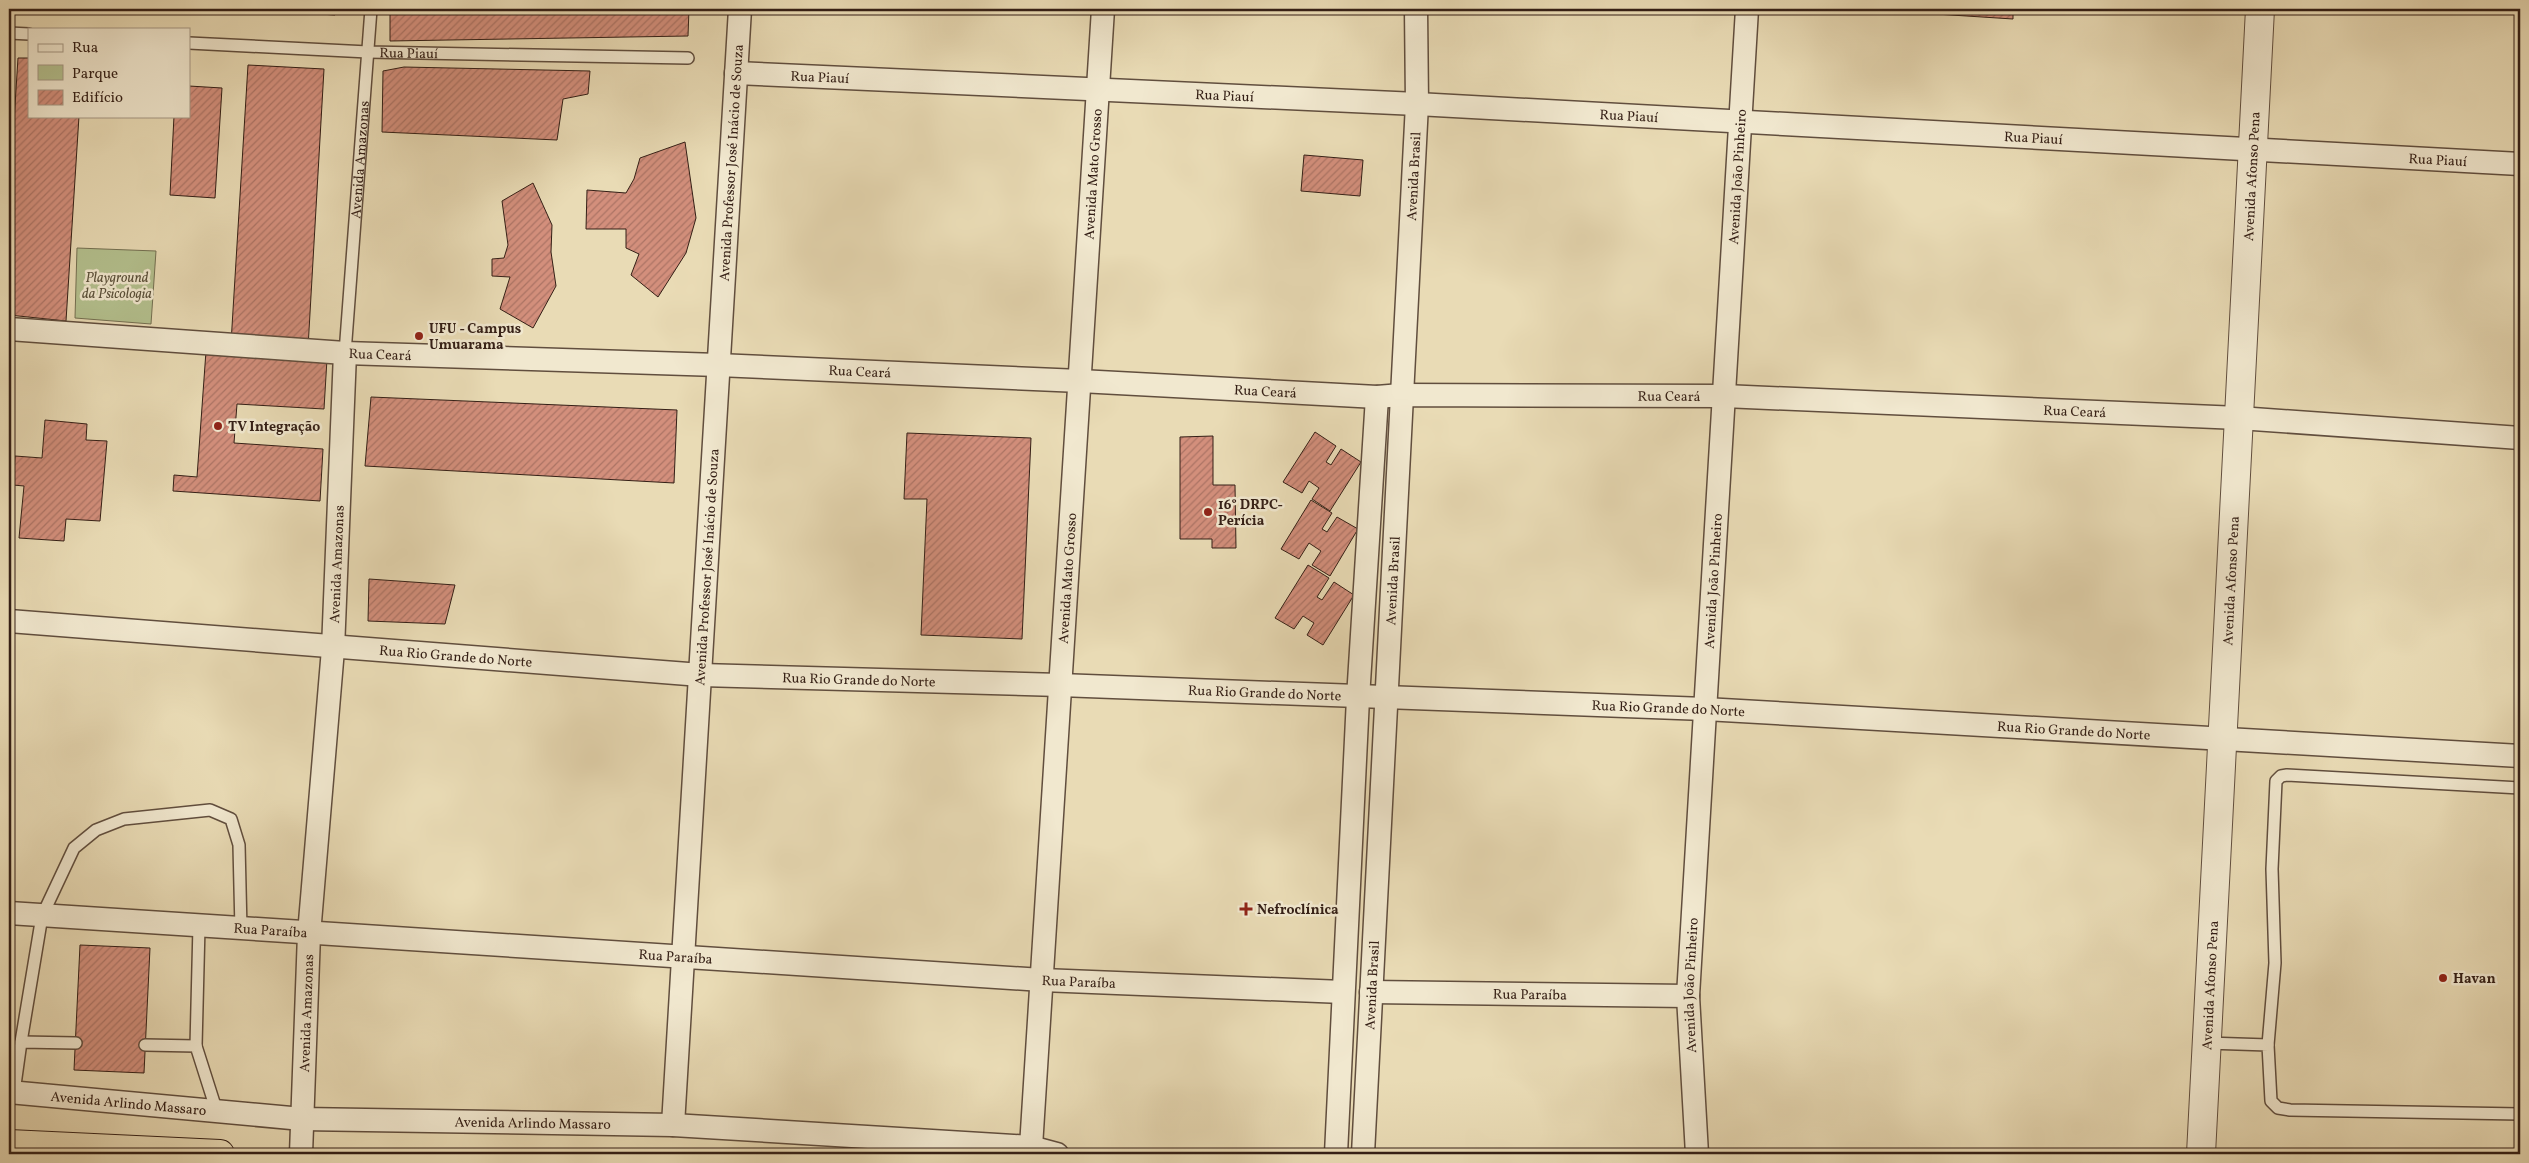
<svg xmlns="http://www.w3.org/2000/svg" width="2529" height="1163" font-family="Vollkorn,serif">
  <defs>
    <pattern id="building-hatch" width="6" height="6" patternUnits="userSpaceOnUse" patternTransform="scale(1.25)"><rect width="6" height="6" fill="#d38f7c"/><path d="M-1 1l2-2M0 6l6-6M5 7l2-2" fill="none" stroke="#ac7465"/></pattern>
  </defs>
  <rect width="100%" height="100%" fill="#e9dbb5"/>
  <filter id="stains"><feTurbulence type="fractalNoise" baseFrequency=".004" numOctaves="4"/><feColorMatrix values="0 0 0 0 .2 0 0 0 0 .09 0 0 0 0 .02 0 0 0 .5 -.17"/></filter>
  <radialGradient id="worn" r=".72"><stop offset=".6" stop-color="#630" stop-opacity="0"/><stop offset="1" stop-color="#630" stop-opacity=".3"/></radialGradient>
  <polygon fill="#b4c18f" stroke="#747052" points="77,248 156,251 151,324 75,318"/>
  <g fill="url(#building-hatch)" stroke="#341f16">
    <polygon points="243,9 336,9 335,15"/>
    <polygon points="390,9 689,9 688,36 390,41"/>
    <polygon points="1921,9 2013,9 2013,19 1920,13"/>
    <polygon points="18,58 29,58 29,116 79,116 66,321 9,315 9,200"/>
    <polygon points="248,65 324,69 308,348 231,343"/>
    <polygon points="404,67 590,71 588,94 563,99 557,140 382,132 383,71"/>
    <polygon points="189,86 222,88 215,198 170,195 174,116 189,116"/>
    <polygon points="685,142 696,218 686,253 658,297 631,275 639,254 626,248 626,229 586,229 587,190 626,193 634,179 640,158"/>
    <polygon points="1304,155 1363,160 1360,196 1301,191"/>
    <polygon points="533,183 552,225 551,252 556,286 533,328 500,309 510,277 492,276 492,259 504,258 508,245 502,201"/>
    <polygon points="206,351 327,359 324,409 237,404 234,443 323,449 320,501 173,491 174,475 197,477"/>
    <polygon points="371,397 677,410 674,483 365,466"/>
    <polygon points="45,420 87,424 86,440 107,441 100,521 66,519 64,541 19,538 24,486 13,485 15,456 42,458"/>
    <polygon points="1315,432 1336,446 1326,462 1331,465 1341,449 1361,462 1330,511 1312,499 1319,488 1309,481 1302,493 1283,482"/>
    <polygon points="907,433 1031,438 1022,639 921,635 927,499 904,499"/>
    <polygon points="1213,436 1213,485 1235,485 1236,548 1212,548 1212,539 1180,539 1180,437"/>
    <polygon points="1311,500 1332,513 1322,529 1327,532 1337,517 1358,529 1330,576 1312,565 1321,551 1309,543 1299,559 1281,549"/>
    <polygon points="1308,565 1329,578 1317,597 1322,600 1334,582 1354,595 1323,645 1307,635 1314,623 1303,616 1294,629 1275,618"/>
    <polygon points="369,579 455,585 445,624 368,621"/>
    <polygon points="80,945 150,948 144,1073 74,1070"/>
  </g>
  <g fill="none" stroke-linecap="round" stroke-linejoin="round">
    <defs>
      <g id="service">
        <polyline points="9,33 29,34"/>
        <path id="s1" d="M189,43L368,52L688,58"/>
        <path id="s2" d="M345,353L371,9"/>
        <polyline points="21,1042 42,916 74,848 96,830 124,819 210,810 231,819 239,845 241,930"/>
        <polyline points="2207,1043 2268,1045 2271,1101 2278,1108 2290,1110 2520,1114"/>
        <polyline points="145,1045 196,1046 217,1112"/>
        <polyline points="2268,1045 2275,963 2272,869 2276,781 2281,776 2287,775 2520,788"/>
        <polyline points="196,1046 199,926"/>
        <polyline points="14,1092 21,1042 76,1043"/>
      </g>
      <g id="minor">
        <path id="s3" d="M736,73L1417,104L2520,164"/>
        <path id="s4" d="M9,329L345,353L718,365L1080,381L1377,397L1401,395L1724,396L2239,418L2520,438"/>
        <path id="s5" d="M9,621L701,675L1060,685L1705,709L2520,756"/>
        <path id="s6" d="M9,913L1042,980L1343,992"/>
        <path id="s7" d="M1371,992L1688,996"/>
        <path id="s8" d="M9,1092L302,1119L673,1125L1031,1147L1057,1154"/>
        <path id="s9" d="M673,1125L740,9"/>
        <path id="s10" d="M1031,1147L1103,9"/>
        <path id="s11" d="M301,1154L309,934L333,649L345,353"/>
        <polyline points="1336,1154 1358,698 1377,397"/>
        <path id="s12" d="M1363,1154L1417,104L1416,9"/>
        <path id="s13" d="M1697,1154L1688,996L1747,9"/>
      </g>
      <g id="tertiary">
        <path id="s14" d="M2201,1154L2260,9"/>
      </g>
      <polyline id="trunk" points="9,1144 220,1154"/>
    </defs>
    <use href="#service" stroke="#614e3e" stroke-width="14"/>
    <use href="#minor" stroke="#614e3e" stroke-width="25"/>
    <use href="#tertiary" stroke="#614e3e" stroke-width="30"/>
    <use href="#trunk" stroke="#341f16" stroke-width="30"/>
    <use href="#service" stroke="#f1e8cf" stroke-width="11"/>
    <use href="#minor" stroke="#f1e8cf" stroke-width="22"/>
    <use href="#tertiary" stroke="#f1e8cf" stroke-width="28"/>
    <use href="#trunk" stroke="#e9dbb5" stroke-width="28"/>
  </g>
  <g fill="#8f2418" stroke="#f1e8cf" stroke-width="2">
    <circle cx="419" cy="336" r="5"/>
    <circle cx="218" cy="426" r="5"/>
    <circle cx="1208" cy="512" r="5"/>
    <path d="M1243.5 901.5h5v5h5v5h-5v5h-5v-5h-5v-5h5z"/>
    <circle cx="2443" cy="978" r="5"/>
  </g>
  <g text-anchor="middle" stroke-width="5" stroke-linejoin="round" paint-order="stroke">
    <g font-size="14" fill="#341f16" stroke="#f1e8cf">
      <text dy="5" stroke="none"><textPath href="#s1" startOffset="220">Rua Piauí</textPath></text>
      <text dy="5" stroke="none"><textPath href="#s3" startOffset="84">Rua Piauí</textPath></text>
      <text dy="5" stroke="none"><textPath href="#s3" startOffset="489">Rua Piauí</textPath></text>
      <text dy="5" stroke="none"><textPath href="#s3" startOffset="894">Rua Piauí</textPath></text>
      <text dy="5" stroke="none"><textPath href="#s3" startOffset="1299">Rua Piauí</textPath></text>
      <text dy="5" stroke="none"><textPath href="#s3" startOffset="1704">Rua Piauí</textPath></text>
      <text dy="5" stroke="none"><textPath href="#s2" startOffset="194">Avenida Amazonas</textPath></text>
      <text dy="5" stroke="none"><textPath href="#s9" startOffset="964">Avenida Professor José Inácio de Souza</textPath></text>
      <text dy="5" stroke="none"><textPath href="#s10" startOffset="975">Avenida Mato Grosso</textPath></text>
      <text dy="5" stroke="none"><textPath href="#s12" startOffset="979">Avenida Brasil</textPath></text>
      <text dy="5" stroke="none"><textPath href="#s13" startOffset="979">Avenida João Pinheiro</textPath></text>
      <text dy="5" stroke="none"><textPath href="#s14" startOffset="979">Avenida Afonso Pena</textPath></text>
      <text dy="5" stroke="none"><textPath href="#s4" startOffset="372">Rua Ceará</textPath></text>
      <text dy="5" stroke="none"><textPath href="#s4" startOffset="852">Rua Ceará</textPath></text>
      <text dy="5" stroke="none"><textPath href="#s4" startOffset="1258">Rua Ceará</textPath></text>
      <text dy="5" stroke="none"><textPath href="#s4" startOffset="1662">Rua Ceará</textPath></text>
      <text dy="5" stroke="none"><textPath href="#s4" startOffset="2068">Rua Ceará</textPath></text>
      <text dy="5" stroke="none"><textPath href="#s11" startOffset="591">Avenida Amazonas</textPath></text>
      <text dy="5" stroke="none"><textPath href="#s9" startOffset="559">Avenida Professor José Inácio de Souza</textPath></text>
      <text dy="5" stroke="none"><textPath href="#s10" startOffset="570">Avenida Mato Grosso</textPath></text>
      <text dy="5" stroke="none"><textPath href="#s14" startOffset="574">Avenida Afonso Pena</textPath></text>
      <text dy="5" stroke="none"><textPath href="#s12" startOffset="574">Avenida Brasil</textPath></text>
      <text dy="5" stroke="none"><textPath href="#s13" startOffset="574">Avenida João Pinheiro</textPath></text>
      <text dy="5" stroke="none"><textPath href="#s5" startOffset="448">Rua Rio Grande do Norte</textPath></text>
      <text dy="5" stroke="none"><textPath href="#s5" startOffset="852">Rua Rio Grande do Norte</textPath></text>
      <text dy="5" stroke="none"><textPath href="#s5" startOffset="1258">Rua Rio Grande do Norte</textPath></text>
      <text dy="5" stroke="none"><textPath href="#s5" startOffset="1662">Rua Rio Grande do Norte</textPath></text>
      <text dy="5" stroke="none"><textPath href="#s5" startOffset="2068">Rua Rio Grande do Norte</textPath></text>
      <text dy="5" stroke="none"><textPath href="#s6" startOffset="262">Rua Paraíba</textPath></text>
      <text dy="5" stroke="none"><textPath href="#s6" startOffset="668">Rua Paraíba</textPath></text>
      <text dy="5" stroke="none"><textPath href="#s6" startOffset="1072">Rua Paraíba</textPath></text>
      <text dy="5" stroke="none"><textPath href="#s12" startOffset="169">Avenida Brasil</textPath></text>
      <text dy="5" stroke="none"><textPath href="#s13" startOffset="169">Avenida João Pinheiro</textPath></text>
      <text dy="5" stroke="none"><textPath href="#s14" startOffset="169">Avenida Afonso Pena</textPath></text>
      <text dy="5" stroke="none"><textPath href="#s7" startOffset="159">Rua Paraíba</textPath></text>
      <text dy="5" stroke="none"><textPath href="#s11" startOffset="141">Avenida Amazonas</textPath></text>
      <text dy="5" stroke="none"><textPath href="#s8" startOffset="120">Avenida Arlindo Massaro</textPath></text>
      <text dy="5" stroke="none"><textPath href="#s8" startOffset="525">Avenida Arlindo Massaro</textPath></text>
    </g>
    <g font-size="14" font-style="italic" fill="#5a503a" stroke="#f1e8cf">
      <text x="117" y="282">Playground<tspan x="117" dy="16">da Psicologia</tspan></text>
    </g>
    <g font-size="14" font-weight="bold" fill="#341f16" stroke="#f1e8cf" text-anchor="start">
      <text x="429" y="333">UFU - Campus<tspan x="429" dy="16">Umuarama</tspan></text>
      <text x="228" y="431">TV Integração</text>
      <text x="1218" y="509">16° DRPC-<tspan x="1218" dy="16">Perícia</tspan></text>
      <text x="1257" y="914">Nefroclínica</text>
      <text x="2453" y="983">Havan</text>
    </g>
  </g>
  <rect width="2529" height="1163" fill="none" stroke="#e9dbb5" stroke-width="30"/>
  <rect x="10" y="10" width="2509" height="1143" fill="none" stroke="#341f16" stroke-width="2.5"/>
  <rect x="15" y="15" width="2499" height="1133" fill="none" stroke="#341f16"/>
  <rect x="28" y="28" width="162" height="90" fill="#f1e8cf" stroke="#a59885"/>
  <rect x="38" y="44" width="25" height="8" fill="#f1e8cf" stroke="#a59885"/>
  <text x="72" y="52" font-size="15" fill="#341f16">Rua</text>
  <rect x="38" y="65" width="25" height="15" fill="#b4c18f" stroke="#a59885"/>
  <text x="72" y="78" font-size="15" fill="#341f16">Parque</text>
  <rect x="38" y="90" width="25" height="15" fill="url(#building-hatch)" stroke="#a59885"/>
  <text x="72" y="102" font-size="15" fill="#341f16">Edifício</text>
  <rect width="100%" height="100%" filter="url(#stains)"/>
  <rect width="100%" height="100%" fill="url(#worn)"/>
</svg>
